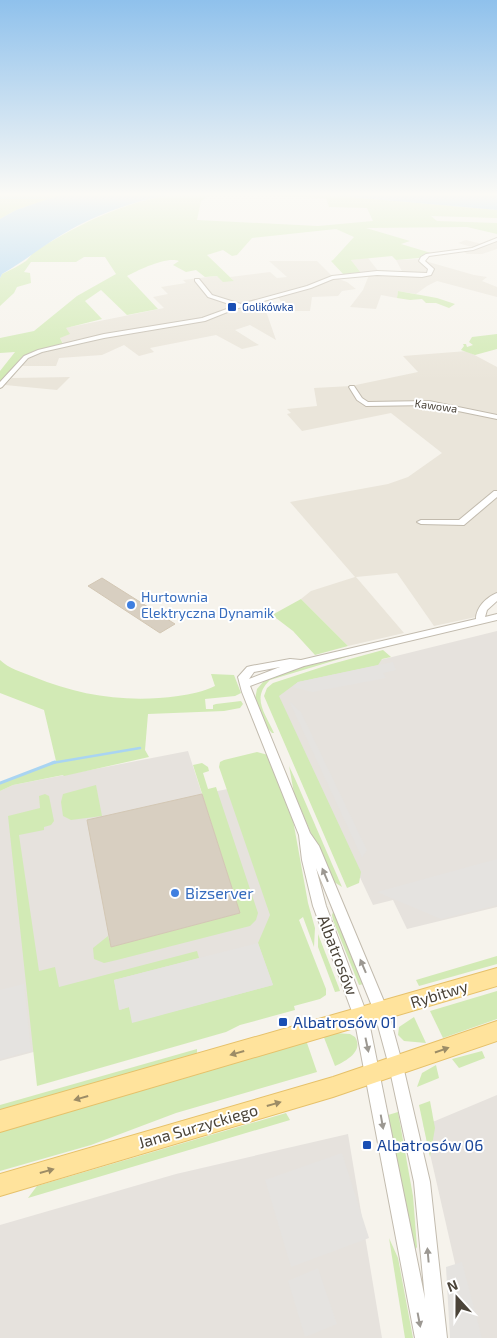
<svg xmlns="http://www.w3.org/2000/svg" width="497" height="1338" font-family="'Exo 2',sans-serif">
  <rect width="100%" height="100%" fill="#f6f3ec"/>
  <g fill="#eae5da">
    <polygon points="466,240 482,244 497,240 497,249 482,254 467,254 463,251 475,248 458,243"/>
    <polygon points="368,258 379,272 403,273 396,260 425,259 425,261 474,275 487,277 482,281 497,287 497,297 437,281 427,286 416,294 398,291 397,298 381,295 376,309 350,307 363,290 369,275 361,273 351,260"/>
    <polygon points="269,261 317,261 333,277 347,282 356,289 342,291 338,296 312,297 310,311 285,311 281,301 277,296 260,302 267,314 276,340 250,325 235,330 259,345 242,349 216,335 150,348 154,352 139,356 124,345 102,355 59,358 56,366 20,366 32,355 65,347 60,338 65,328 164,308 153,297 168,294 161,287 186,283 183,280 217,276 234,281 230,277 270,272 277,278 287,277"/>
    <polygon points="467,351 497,367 497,592 477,610 476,617 434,626 397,573 356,577 404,633 348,646 301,599 311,591 355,577 290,502 388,484 408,477 442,453 391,413 302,431 287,414 291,413 287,409 317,406 314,388 351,386 418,372 403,356"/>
    <polygon points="70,377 57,390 5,385 12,378"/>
  </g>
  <g fill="#e6e2dd">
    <polygon points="497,631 497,907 407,929 393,900 373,905 272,690 275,686"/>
    <polygon points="188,751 202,794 233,788 286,936 276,987 0,1061 0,791 13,785"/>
    <polygon points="497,1095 497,1338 472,1338 423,1123 435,1121"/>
    <polygon points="348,1134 382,1338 0,1338 0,1225 176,1174"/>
  </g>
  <g fill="#d2eab5" fill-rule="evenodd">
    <polygon points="0,194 63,194 16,210 0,219"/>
    <path d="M176,194H317L497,210V218L431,216L437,221L497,223V234L467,227L366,228L410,241L401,244L431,253L419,258L396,260L392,256L351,260L361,273L344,275L331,261L333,260L354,237L336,229L252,238L237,255L232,256L223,250L207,255L234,281L223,282L217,276L205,277L196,270L186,272L173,265L179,261C167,256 138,270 127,276L158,309L127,315L101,290L85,301L102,319L66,328L70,334L60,338L63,344L39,350L23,356L0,383V371L15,352L0,353V338L34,331L77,296L116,274L105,257H84L76,262H31L24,272L30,273L31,283L17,287L14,293L0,306V278L2,274C10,270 19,266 26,261C30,257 32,253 37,250C81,223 124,202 176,194ZM219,194L326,198L329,207L367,208L373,221L318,226L197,220L201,201L207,197Z"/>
    <polygon points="398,291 437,298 455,304 449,308 436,303 426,303 422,299 410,300 397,298"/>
    <polygon points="497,334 497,349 475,355 461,350 464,346 463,344 466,344 467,347 473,345 469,342 472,337"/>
    <polygon points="301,599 348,646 315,655 293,631 272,615"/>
    <polygon points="383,650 391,657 382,659 378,665 298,682 279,696 361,872 359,883 347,888 264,696 267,688 273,683 328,665"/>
    <path d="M355,653L356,654L270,680C251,698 265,713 274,733H272L264,724L255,699L257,689L263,682L270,677L319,661Z"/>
    <path d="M0,660C9,669 22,672 34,677C80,696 128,703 178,696C191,694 203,692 215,686L211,674L234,675L241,693L235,696L205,699L206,709H213V705L216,704L241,701L243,704L240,708L224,711L148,714L145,750L149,757L64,776L63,775L13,785L0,791V783L56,761L44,710L0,693Z"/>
    <polygon points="257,752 268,755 293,820 308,903 315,928 314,947 303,917 299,920 326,989 326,995 320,999 294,1006 295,1010 240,1025 226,1032 37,1086 8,816 40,808 39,796 45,794 49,796 54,821 51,825 44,827 44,830 19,835 39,971 55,967 59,987 197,951 199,958 114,980 120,1010 129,1007 133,1022 273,985 258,943 270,915 219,767 220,762 224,760"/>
    <polygon points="202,763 208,767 209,771 203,773 208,789 216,787 258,913 256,920 250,926 117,960 104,963 94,959 93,948 108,936 111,947 240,913 193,765"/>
    <polygon points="289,766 296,781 342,887 331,880 294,793"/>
    <polygon points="96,785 102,816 71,820 63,816 61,802 63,794"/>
    <polygon points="333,912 335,913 364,984 359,985 333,920 332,915"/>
    <polygon points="318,934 339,988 340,991 335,992 318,947"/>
    <polygon points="497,956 497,964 419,986 416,980"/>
    <polygon points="497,991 497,1019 443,1038 430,1011"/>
    <polygon points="414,1017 426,1043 404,1041 398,1035 399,1027"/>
    <path d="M335,1033L350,1034L355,1037C364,1051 346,1061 335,1066L323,1035Z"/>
    <polygon points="306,1040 317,1072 176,1113 91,1145 0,1171 0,1130"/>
    <polygon points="197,1049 197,1052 195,1058 0,1114 0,1105"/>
    <polygon points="482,1051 485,1058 459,1068 452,1059"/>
    <polygon points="436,1065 439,1078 417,1087 422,1073"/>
    <polygon points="430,1101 435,1128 430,1157 419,1105"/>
    <polygon points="398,1112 413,1196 417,1247 415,1250 404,1203 388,1115"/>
    <polygon points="286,1113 290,1120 28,1198 37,1186"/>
    <polygon points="389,1238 398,1258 413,1338 405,1338"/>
  </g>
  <g fill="#e5e3e0">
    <polygon points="393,662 396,670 383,673 386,678 312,692 292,687 298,682"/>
    <polygon points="289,701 301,712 367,850 362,858"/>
    <polygon points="497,859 497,905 441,919 377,892"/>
    <polygon points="258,943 273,985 132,1023 129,1007 119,1010 114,980"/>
    <polygon points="24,984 31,1051 0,1059 0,990"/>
    <polygon points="342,1153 369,1238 291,1267 265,1180"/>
    <polygon points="462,1262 482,1338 450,1338 446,1267"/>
    <polygon points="318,1268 337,1324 305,1337 288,1281"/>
  </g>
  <g fill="#a9d4f2">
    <path d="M63,194H176C141,199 108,210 77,226C50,240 28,259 2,274L0,278V219L16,210Z"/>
    <polygon points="317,194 497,195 497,210"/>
  </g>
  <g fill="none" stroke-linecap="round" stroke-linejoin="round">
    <polyline stroke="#a9d4f2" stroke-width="1" points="0,198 49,198"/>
    <polyline stroke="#a9d4f2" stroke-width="2.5" points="52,763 140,748"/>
    <polyline stroke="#a9d4f2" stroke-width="3" points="0,783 55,762"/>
  </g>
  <g fill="#d8cfc1" stroke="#d3c7b4">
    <polygon points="102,578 175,624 160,633 88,586"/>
    <polygon points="202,794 240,913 111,947 87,820"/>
  </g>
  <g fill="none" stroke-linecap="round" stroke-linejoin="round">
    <defs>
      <g id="minor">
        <polygon points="497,238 497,241 473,250 429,256 425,261 434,269 431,275 422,277 377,275 333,279 311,288 235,309 205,321 104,338 42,352 28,358 2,387 0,388 0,382 24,356 38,350 104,334 202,318 235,306 208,297 195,281 195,279 199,279 212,295 241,304 307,286 332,276 377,271 427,273 428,269 419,261 421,257 426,254 472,248"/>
        <polygon points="350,386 354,386 362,398 368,402 429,401 497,415 497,419 429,405 366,406 357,400 349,387"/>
        <polygon points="494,491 497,491 497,497 464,525 421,524 417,522 421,520 459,520"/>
        <path d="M497,593V601L487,610L485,617L497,614V620L304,666L250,686L310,833L319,846L388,1011L403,1066L430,1182L447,1338H415L354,1017L313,906L302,860L299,835L242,692L238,677L247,667L251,666L290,659L301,660L476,619C476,607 487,597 497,593ZM280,667L249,679L254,672ZM316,868L374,1011L389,1066L414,1182L425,1299L368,1017L326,906Z"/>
      </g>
      <g id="major">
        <polygon points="497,968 497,986 0,1132 0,1110"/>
        <polygon points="497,1021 497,1041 333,1097 0,1196 0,1174 333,1077"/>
      </g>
    </defs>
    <use href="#minor" stroke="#c2bbae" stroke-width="2"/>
    <use href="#major" stroke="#e6c16a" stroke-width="2"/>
    <use href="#minor" fill="#fff" fill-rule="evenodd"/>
    <use href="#major" fill="#ffe39c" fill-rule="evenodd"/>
  </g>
  <defs><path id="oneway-solid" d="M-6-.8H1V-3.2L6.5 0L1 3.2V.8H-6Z" transform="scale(1.25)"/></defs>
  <g fill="#9c9892">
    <use href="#oneway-solid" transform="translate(325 875) rotate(-113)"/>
    <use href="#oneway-solid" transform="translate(363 966) rotate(-113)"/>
    <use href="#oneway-solid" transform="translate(367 1045) rotate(78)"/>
    <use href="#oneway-solid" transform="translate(382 1122) rotate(80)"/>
    <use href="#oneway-solid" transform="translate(428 1255) rotate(-95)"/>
    <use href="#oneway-solid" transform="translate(419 1320) rotate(79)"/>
  </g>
  <g fill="#9c8c66">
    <use href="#oneway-solid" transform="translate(442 1050) rotate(-19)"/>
    <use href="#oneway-solid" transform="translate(237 1053) rotate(164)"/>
    <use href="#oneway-solid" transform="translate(81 1098) rotate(164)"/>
    <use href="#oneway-solid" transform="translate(274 1104) rotate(-16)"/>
    <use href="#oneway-solid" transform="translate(47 1171) rotate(-16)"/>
  </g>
  <linearGradient id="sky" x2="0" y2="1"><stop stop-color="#8fc1ec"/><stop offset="0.51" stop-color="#fbfaf6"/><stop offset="1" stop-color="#fbfaf6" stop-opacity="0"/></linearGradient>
  <rect width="497" height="381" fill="url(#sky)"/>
  <g fill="#1a4fb4" stroke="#fff" stroke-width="2">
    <rect x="227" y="302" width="10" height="10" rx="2.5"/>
    <rect x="278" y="1017" width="10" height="10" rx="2.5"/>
    <rect x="362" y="1140" width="10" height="10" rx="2.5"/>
  </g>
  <g fill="#3f7fe0" stroke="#fff" stroke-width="2">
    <circle cx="131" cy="605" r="5"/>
    <circle cx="175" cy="893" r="5"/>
  </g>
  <g text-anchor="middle" stroke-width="4" stroke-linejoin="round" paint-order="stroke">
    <g font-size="11" fill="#164399" stroke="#fff" text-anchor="start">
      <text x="242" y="311">Golikówka</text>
    </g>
    <g font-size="11" fill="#4b4439" stroke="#fff">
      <text transform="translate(436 406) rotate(8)" y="4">Kawowa</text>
    </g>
    <g font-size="14" fill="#366cbe" stroke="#fff" text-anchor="start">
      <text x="141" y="602">Hurtownia<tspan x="141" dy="16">Elektryczna Dynamik</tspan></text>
    </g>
    <g font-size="16" fill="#366cbe" stroke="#fff" text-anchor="start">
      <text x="185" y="899">Bizserver</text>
    </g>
    <g font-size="16" fill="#4b4439" stroke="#fff">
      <text transform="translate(338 955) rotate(69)" y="6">Albatrosów</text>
      <text transform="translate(439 994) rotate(-17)" y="6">Rybitwy</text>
      <text transform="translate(198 1126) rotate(-16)" y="6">Jana Surzyckiego</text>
    </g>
    <g font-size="16" fill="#164399" stroke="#fff" text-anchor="start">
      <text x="293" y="1028">Albatrosów 01</text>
      <text x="377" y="1151">Albatrosów 06</text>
    </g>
  </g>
  <g transform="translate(457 1298) rotate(339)" stroke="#ffffff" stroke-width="4" paint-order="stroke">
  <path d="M0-4L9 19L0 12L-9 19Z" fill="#4b4439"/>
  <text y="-8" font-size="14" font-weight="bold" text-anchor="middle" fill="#4b4439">N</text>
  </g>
</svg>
